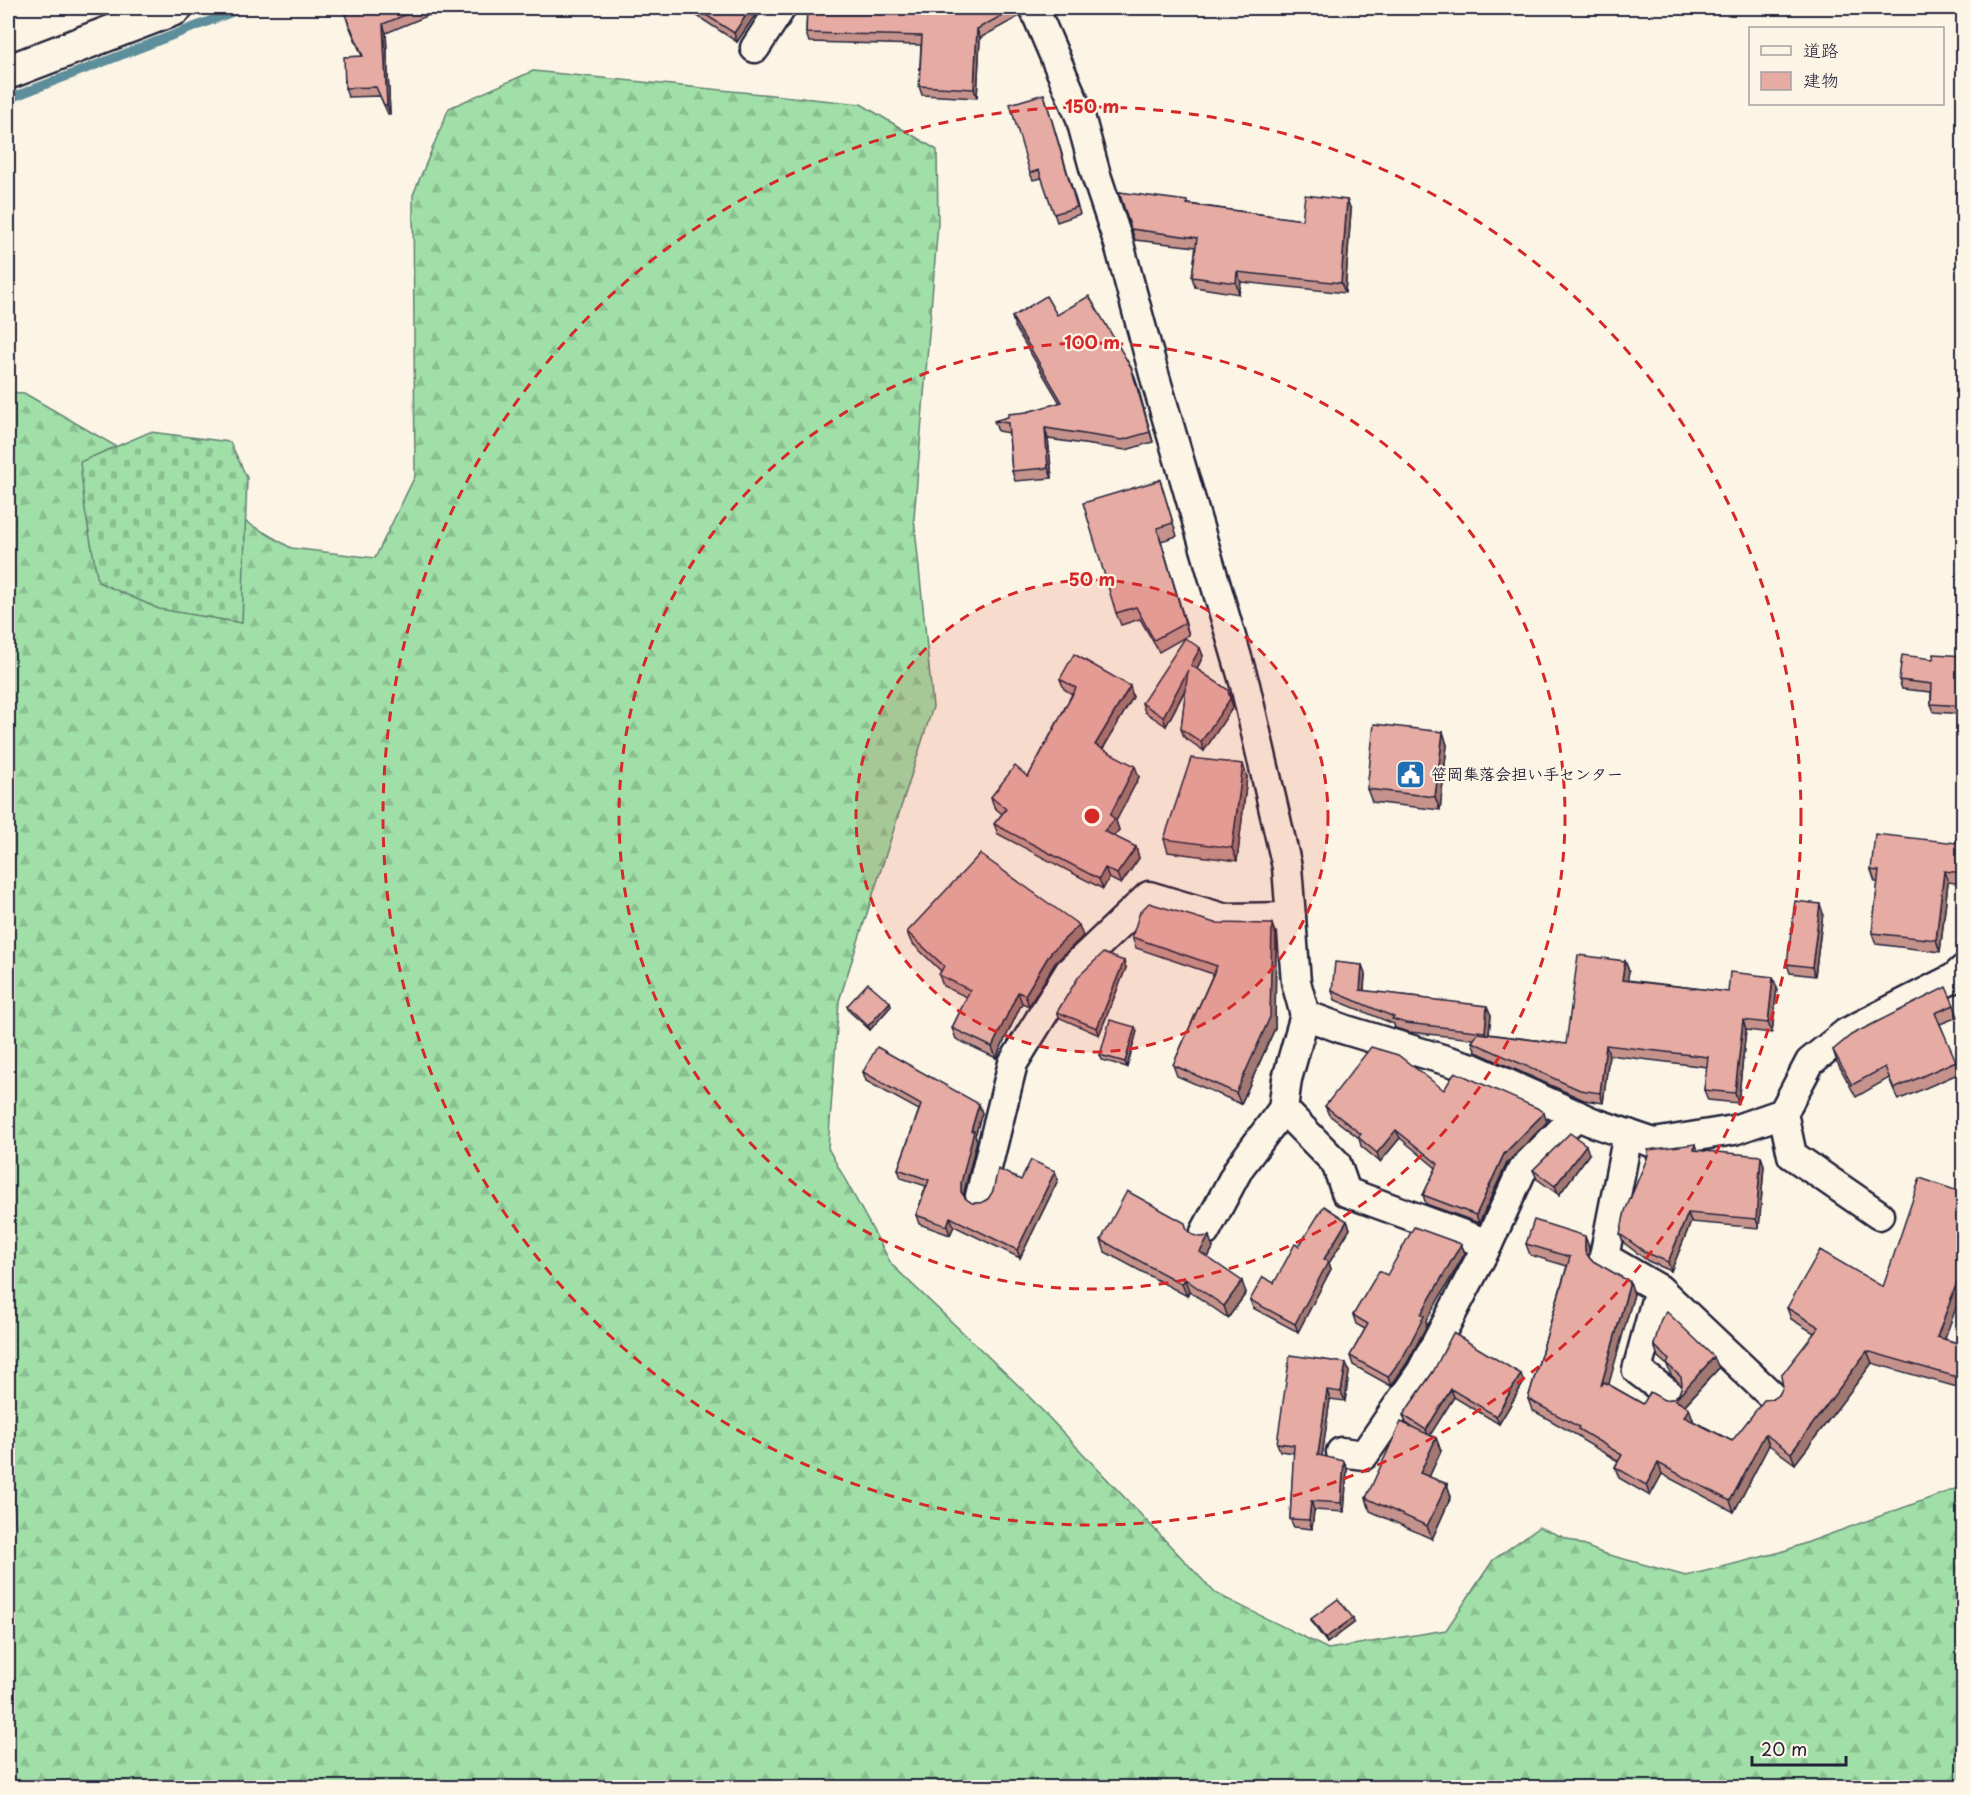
<svg xmlns="http://www.w3.org/2000/svg" width="1971" height="1795" font-family="'Playpen Sans','Klee One',sans-serif">
  <defs>
    <pattern id="forest-firs" width="22" height="20" patternUnits="userSpaceOnUse" patternTransform="scale(1.5)"><rect width="22" height="20" fill="#a0dfa7"/><path d="M5 1l3.5 6h-7zM16 11l3.5 6h-7z" fill="#8abf91"/></pattern>
    <pattern id="cemetery-stones" width="16" height="16" patternUnits="userSpaceOnUse" patternTransform="scale(1.5)"><rect width="16" height="16" fill="#a0dfa7"/><path d="M2 7V4a2 2 0 0 1 4 0v3zM10 15v-3a2 2 0 0 1 4 0v3z" fill="#8abf91"/></pattern>
  </defs>
  <rect width="100%" height="100%" fill="#fcf5e5"/>
  <filter id="ink" filterUnits="userSpaceOnUse"><feTurbulence type="fractalNoise" baseFrequency=".0167" numOctaves="2"/><feDisplacementMap in="SourceGraphic" scale="12" xChannelSelector="R" yChannelSelector="G"/><feConvolveMatrix kernelMatrix="1 2 1 2 8 2 1 2 1" color-interpolation-filters="sRGB"/></filter>
  <g filter="url(#ink)">
    <polygon fill="url(#forest-firs)" stroke="#618071" stroke-width="1.5" points="533,71 861,104 937,150 938,223 914,518 933,707 839,1001 828,1148 892,1265 1019,1386 1215,1593 1328,1649 1446,1630 1493,1560 1539,1527 1602,1553 1686,1576 1781,1552 1963,1486 1963,1787 8,1787 8,1542 16,1528 8,1428 8,392 24,393 291,548 375,558 415,476 413,195 449,108"/>
    <polygon fill="url(#cemetery-stones)" stroke="#618071" stroke-width="1.5" points="150,432 230,442 247,478 242,623 159,609 98,582 85,510 80,462"/>
    <g fill="none" stroke-linecap="round" stroke-linejoin="round">
      <polyline stroke="#5d8e9b" stroke-width="9" points="8,99 243,8"/>
      <defs>
        <g id="minor">
          <polyline points="1034,8 1080,116 1096,175 1119,244 1154,374 1245,685 1287,867 1296,982 1305,1015 1346,1030 1472,1068 1592,1122 1654,1143 1734,1130 1783,1113 1810,1062 1846,1033 1954,978 1964,969"/>
          <polyline points="755,48 781,8"/>
          <polyline points="1283,1109 1336,1163 1346,1192 1488,1244"/>
          <polyline points="1783,1113 1792,1155 1879,1215"/>
          <polyline points="1628,1134 1604,1257 1659,1289 1637,1370 1670,1395"/>
          <polyline points="980,1196 1013,1063 1069,972 1149,896 1223,918 1291,917"/>
          <polyline points="1205,1232 1239,1168 1283,1109 1287,1079 1305,1015"/>
          <polyline points="1659,1289 1771,1395"/>
          <polyline points="1341,1452 1364,1455 1421,1372 1488,1244 1522,1170 1577,1115"/>
        </g>
        <polyline id="tertiary" points="8,72 175,8"/>
      </defs>
      <use href="#minor" stroke="#22223b" stroke-width="33"/>
      <use href="#tertiary" stroke="#22223b" stroke-width="38"/>
      <use href="#minor" stroke="#fcf5e5" stroke-width="28"/>
      <use href="#tertiary" stroke="#fcf5e5" stroke-width="33"/>
    </g>
    <g fill="#c6938c" stroke="#22223b" stroke-width="1.5">
      <polygon points="345,8 446,8 386,33 390,114 388,114 380,96 348,97 345,88 362,56 348,23 345,14 347,13"/>
      <polygon points="685,8 760,8 737,42"/>
      <polygon points="807,8 1017,8 1020,16 980,38 977,98 922,95 919,86 921,45 809,42 806,33"/>
      <polygon points="1046,101 1080,214 1057,222 1042,178 1033,180 1030,173"/>
      <polygon points="1119,192 1189,204 1302,220 1347,200 1351,210 1345,293 1241,282 1239,294 1195,287 1192,277 1196,247 1135,240"/>
      <polygon points="1057,315 1135,377 1153,442 1126,450 1048,439 1052,478 1015,481 1012,471 1009,433 998,431 994,421 1060,403 1015,327 1012,317"/>
      <polygon points="1160,480 1177,536 1161,541 1189,635 1159,652 1140,619 1121,625 1116,613"/>
      <polygon points="1200,648 1203,656 1197,669 1228,690 1233,707 1204,751 1184,737 1181,729 1186,689 1166,726 1145,712 1142,703"/>
      <polygon points="1964,656 1964,714 1934,712 1931,704 1931,692 1902,689 1899,680 1933,659"/>
      <polygon points="1060,679 1133,697 1103,749 1139,777 1116,821 1119,830 1113,836 1136,847 1139,858 1121,884 1109,878 1103,889 998,834 994,824 1002,814 994,807 991,797 1028,777 1072,694 1064,689"/>
      <polygon points="1443,732 1447,745 1440,810 1372,802 1367,789"/>
      <polygon points="1247,777 1237,861 1168,852 1164,839"/>
      <polygon points="1964,831 1964,884 1948,882 1940,952 1876,944 1872,933 1878,882 1875,882 1871,870 1957,843"/>
      <polygon points="1823,913 1815,976 1790,973 1787,964"/>
      <polygon points="1215,923 1276,935 1275,1028 1241,1104 1177,1076 1173,1065 1213,974 1136,948 1132,937"/>
      <polygon points="907,932 1083,936 1055,963 1029,1006 1022,1003 996,1058 956,1039 952,1028 967,997 943,986 939,975 941,971 911,942"/>
      <polygon points="1625,961 1629,971 1627,980 1728,992 1777,988 1772,1033 1746,1030 1738,1103 1708,1100 1704,1090 1707,1067 1609,1055 1603,1103 1584,1100 1476,1052 1472,1042 1474,1039 1409,1032 1395,1028 1394,1024 1335,1000 1332,991 1362,965 1365,974 1364,991 1420,997 1421,998 1491,1015 1489,1034 1566,1044"/>
      <polygon points="1126,968 1099,1035 1060,1018 1057,1012"/>
      <polygon points="890,1002 891,1006 870,1030 849,1011 847,1006"/>
      <polygon points="1954,1005 1958,1017 1940,1024 1960,1073 1898,1100 1889,1078 1856,1097 1837,1062 1833,1050"/>
      <polygon points="1135,1027 1137,1031 1127,1067 1102,1060 1100,1055"/>
      <polygon points="863,1072 982,1113 975,1136 977,1140 964,1192 964,1197 966,1199 972,1203 981,1203 1021,1180 1058,1180 1020,1258 954,1226 950,1235 919,1224 916,1215 926,1186 901,1178 898,1169 919,1110 866,1081"/>
      <polygon points="1444,1090 1544,1113 1547,1122 1507,1163 1479,1223 1426,1204 1423,1195 1436,1168 1400,1138 1380,1162 1361,1146 1359,1138 1329,1115 1325,1106"/>
      <polygon points="1964,1108 1964,1129 1960,1120"/>
      <polygon points="1695,1144 1697,1151 1764,1165 1759,1228 1691,1222 1671,1271 1648,1261 1624,1243 1620,1234"/>
      <polygon points="1589,1154 1559,1195 1537,1179 1533,1170"/>
      <polygon points="1347,1221 1350,1229 1329,1263 1331,1269 1298,1332 1253,1308 1250,1300 1274,1283 1299,1246"/>
      <polygon points="1187,1230 1193,1235 1213,1248 1208,1258 1246,1293 1228,1318 1189,1291 1187,1296 1105,1252 1101,1240"/>
      <polygon points="1461,1244 1465,1253 1426,1321 1427,1325 1407,1363 1391,1386 1353,1365 1350,1356 1365,1329 1356,1324 1353,1315 1387,1275"/>
      <polygon points="1526,1244 1589,1247 1589,1257 1591,1260 1630,1282 1634,1294 1608,1384 1643,1404 1672,1399 1679,1394 1682,1386 1671,1375 1667,1365 1658,1357 1654,1345 1719,1368 1685,1405 1693,1419 1693,1421 1732,1441 1772,1399 1779,1395 1814,1333 1791,1319 1787,1308 1945,1339 1964,1345 1964,1389 1872,1363 1795,1464 1769,1445 1734,1512 1662,1474 1650,1496 1619,1478 1615,1467 1618,1461 1582,1440 1580,1437 1532,1410 1528,1399 1567,1266 1530,1255"/>
      <polygon points="1346,1363 1349,1372 1345,1401 1330,1399 1322,1456 1347,1469 1344,1512 1314,1510 1312,1529 1294,1527 1290,1519 1294,1453 1280,1451 1277,1443"/>
      <polygon points="1433,1372 1524,1382 1499,1424 1454,1397 1430,1435 1436,1438 1441,1451 1429,1477 1447,1484 1451,1497 1432,1539 1370,1511 1366,1498 1412,1427 1406,1423 1403,1415"/>
      <polygon points="1311,1619 1354,1623 1327,1643 1312,1623"/>
    </g>
    <g fill="#a17872" stroke="#22223b" stroke-width="1.5">
      <polygon points="751,8 760,8 737,42 734,33"/>
      <polygon points="383,24 386,33 390,114 387,105"/>
      <polygon points="977,29 980,38 977,98 974,89"/>
      <polygon points="1347,200 1351,210 1345,293 1341,283"/>
      <polygon points="1237,272 1241,282 1239,294 1236,283"/>
      <polygon points="1131,367 1135,377 1153,442 1150,432"/>
      <polygon points="1045,428 1048,439 1052,478 1048,468"/>
      <polygon points="1157,528 1161,541 1189,635 1185,623"/>
      <polygon points="1200,648 1203,656 1194,674 1191,665"/>
      <polygon points="1188,670 1191,678 1166,726 1163,717"/>
      <polygon points="1130,686 1133,697 1099,755 1095,745"/>
      <polygon points="1228,690 1233,707 1204,751 1201,742"/>
      <polygon points="1443,732 1447,745 1440,810 1435,797"/>
      <polygon points="1243,764 1247,777 1237,861 1232,848"/>
      <polygon points="1135,766 1139,777 1116,821 1119,830 1108,842 1104,831 1110,815"/>
      <polygon points="1136,847 1139,858 1121,884 1117,874"/>
      <polygon points="1105,868 1109,878 1103,889 1099,879"/>
      <polygon points="1944,871 1948,882 1940,952 1936,940"/>
      <polygon points="1820,904 1823,913 1815,976 1812,967"/>
      <polygon points="1272,924 1276,935 1275,1028 1241,1104 1236,1093"/>
      <polygon points="1079,925 1083,936 1055,963 1029,1006 1025,995 1051,952"/>
      <polygon points="1124,961 1126,968 1099,1035 1097,1028"/>
      <polygon points="1625,961 1629,971 1626,990 1622,980"/>
      <polygon points="1362,965 1365,974 1363,999 1360,990"/>
      <polygon points="1773,977 1777,988 1772,1033 1768,1023"/>
      <polygon points="1018,992 1022,1003 996,1058 992,1047"/>
      <polygon points="890,1002 891,1006 870,1030 868,1026"/>
      <polygon points="1487,1006 1491,1015 1488,1040 1485,1032"/>
      <polygon points="1743,1020 1746,1030 1738,1103 1735,1093"/>
      <polygon points="1135,1027 1137,1031 1127,1067 1125,1062"/>
      <polygon points="1606,1045 1609,1055 1603,1103 1600,1093"/>
      <polygon points="979,1104 982,1113 975,1136 977,1140 964,1192 964,1201 961,1192 961,1183 971,1131"/>
      <polygon points="1544,1113 1547,1122 1507,1163 1479,1223 1476,1215 1504,1154"/>
      <polygon points="1396,1130 1400,1138 1380,1162 1377,1153"/>
      <polygon points="1586,1145 1589,1154 1559,1195 1555,1186"/>
      <polygon points="1761,1156 1764,1165 1759,1228 1756,1219"/>
      <polygon points="1055,1171 1058,1180 1020,1258 1017,1250"/>
      <polygon points="1688,1213 1691,1222 1671,1271 1668,1262"/>
      <polygon points="950,1217 954,1226 950,1235 947,1226"/>
      <polygon points="1347,1221 1350,1229 1329,1263 1331,1269 1298,1332 1295,1324 1324,1259"/>
      <polygon points="1209,1236 1213,1248 1204,1264 1200,1252"/>
      <polygon points="1585,1236 1589,1247 1589,1263 1585,1252"/>
      <polygon points="1461,1244 1465,1253 1426,1321 1427,1325 1407,1363 1391,1386 1388,1377 1421,1314"/>
      <polygon points="1964,1263 1964,1286 1941,1349 1937,1337"/>
      <polygon points="1185,1279 1189,1291 1187,1296 1182,1284"/>
      <polygon points="1242,1281 1246,1293 1228,1318 1224,1306"/>
      <polygon points="1630,1282 1634,1294 1605,1398 1601,1386"/>
      <polygon points="1867,1351 1872,1363 1795,1464 1791,1453"/>
      <polygon points="1714,1357 1719,1368 1679,1411 1675,1400"/>
      <polygon points="1346,1363 1349,1372 1345,1401 1341,1392"/>
      <polygon points="1521,1374 1524,1382 1499,1424 1496,1416"/>
      <polygon points="1451,1389 1454,1397 1429,1437 1426,1430"/>
      <polygon points="1327,1390 1330,1399 1321,1464 1318,1455"/>
      <polygon points="1689,1408 1693,1419 1689,1428 1684,1417"/>
      <polygon points="1765,1434 1769,1445 1734,1512 1730,1501"/>
      <polygon points="1436,1438 1441,1451 1425,1486 1420,1473"/>
      <polygon points="1344,1461 1347,1469 1344,1512 1341,1503"/>
      <polygon points="1658,1463 1662,1474 1650,1496 1646,1485"/>
      <polygon points="1447,1484 1451,1497 1432,1539 1427,1526"/>
      <polygon points="1311,1501 1314,1510 1312,1529 1309,1520"/>
      <polygon points="1353,1618 1354,1623 1327,1643 1325,1638"/>
    </g>
    <g fill="#e6aba3" stroke="#22223b" stroke-width="1.5">
      <polygon points="345,8 422,8 383,24 387,105 384,105 376,87 345,88 344,57 363,56 345,14 348,13"/>
      <polygon points="695,8 751,8 734,33"/>
      <polygon points="807,8 1016,8 977,29 974,89 919,86 922,36 806,33"/>
      <polygon points="1044,94 1077,207 1054,214 1039,170 1030,173 1010,104"/>
      <polygon points="1119,192 1187,201 1187,204 1302,220 1305,195 1347,200 1341,283 1237,272 1236,283 1192,277 1197,238 1131,229"/>
      <polygon points="1046,296 1057,315 1089,296 1131,367 1150,432 1122,440 1045,428 1048,468 1012,471 1008,423 994,421 1008,417 1008,414 1027,412 1062,402 1012,317"/>
      <polygon points="1160,480 1173,523 1157,528 1185,623 1154,640 1136,607 1116,613 1083,503"/>
      <polygon points="1185,638 1200,648 1191,665 1228,690 1230,699 1201,742 1181,729 1188,670 1163,717 1142,703"/>
      <polygon points="1074,654 1130,686 1095,745 1135,766 1110,815 1115,819 1104,831 1136,847 1117,874 1105,868 1099,879 994,824 1006,809 991,797 1015,766 1028,777 1076,688 1060,679"/>
      <polygon points="1934,654 1964,656 1964,706 1931,704 1932,684 1899,680 1902,655 1933,659"/>
      <polygon points="1374,724 1443,732 1435,797 1367,789"/>
      <polygon points="1191,758 1243,764 1232,848 1164,839"/>
      <polygon points="1958,831 1964,831 1964,873 1944,871 1936,940 1872,933 1879,871 1871,870 1875,834 1957,843"/>
      <polygon points="980,854 1079,925 1051,952 1025,995 1018,992 992,1047 952,1028 970,990 939,975 944,966 907,932"/>
      <polygon points="1795,901 1820,904 1812,967 1787,964"/>
      <polygon points="1149,903 1215,923 1272,924 1270,1017 1236,1093 1173,1065 1217,966 1132,937 1140,912"/>
      <polygon points="1103,953 1124,961 1097,1028 1057,1012 1079,976"/>
      <polygon points="1578,955 1625,961 1622,980 1728,992 1730,972 1773,977 1768,1023 1743,1020 1735,1093 1704,1090 1708,1057 1606,1045 1600,1093 1580,1090 1472,1042 1478,1033 1566,1044"/>
      <polygon points="1335,962 1362,965 1360,990 1420,997 1420,998 1487,1006 1485,1032 1406,1023 1392,1019 1394,1017 1332,991"/>
      <polygon points="868,983 890,1002 868,1026 847,1006"/>
      <polygon points="1946,987 1954,1005 1935,1013 1956,1061 1894,1089 1885,1067 1852,1085 1833,1050 1851,1035"/>
      <polygon points="1110,1020 1135,1027 1125,1062 1100,1055"/>
      <polygon points="877,1047 979,1104 971,1131 974,1131 961,1183 961,1192 966,1199 972,1203 981,1203 988,1199 993,1191 998,1169 1021,1180 1031,1160 1055,1171 1017,1250 950,1217 947,1226 916,1215 929,1180 898,1169 921,1105 863,1072"/>
      <polygon points="1371,1047 1398,1055 1444,1090 1455,1072 1537,1108 1544,1113 1504,1154 1476,1215 1423,1195 1438,1164 1396,1130 1377,1153 1358,1137 1361,1134 1325,1106"/>
      <polygon points="1964,1108 1964,1121 1960,1120"/>
      <polygon points="1570,1133 1586,1145 1555,1186 1533,1170"/>
      <polygon points="1695,1144 1694,1150 1761,1156 1756,1219 1688,1213 1668,1262 1645,1252 1620,1234 1625,1211 1648,1156 1648,1150"/>
      <polygon points="1920,1178 1964,1193 1964,1263 1937,1337 1964,1345 1964,1379 1867,1351 1791,1453 1765,1434 1730,1501 1658,1463 1646,1485 1615,1467 1622,1455 1578,1429 1579,1427 1528,1399 1570,1257 1526,1244 1534,1220 1585,1236 1585,1252 1591,1260 1630,1282 1601,1386 1604,1382 1643,1404 1650,1392 1664,1400 1672,1399 1679,1394 1682,1385 1681,1377 1667,1364 1669,1360 1654,1345 1661,1319 1667,1312 1714,1357 1675,1400 1689,1408 1684,1417 1732,1441 1764,1400 1772,1399 1779,1395 1783,1387 1781,1376 1819,1327 1787,1308 1820,1250 1883,1287"/>
      <polygon points="1127,1191 1185,1223 1187,1230 1193,1235 1201,1237 1209,1236 1200,1252 1242,1281 1224,1306 1185,1279 1182,1284 1101,1240"/>
      <polygon points="1324,1206 1347,1221 1324,1259 1328,1262 1295,1324 1250,1300 1263,1277 1274,1283 1295,1244 1299,1246"/>
      <polygon points="1414,1227 1461,1244 1421,1314 1424,1316 1404,1355 1388,1377 1350,1356 1368,1324 1353,1315 1379,1271 1387,1275"/>
      <polygon points="1453,1333 1521,1374 1496,1416 1451,1389 1426,1430 1403,1415 1433,1372"/>
      <polygon points="1290,1355 1346,1363 1341,1392 1327,1390 1318,1455 1344,1461 1341,1503 1311,1501 1309,1520 1290,1519 1294,1445 1277,1443"/>
      <polygon points="1401,1422 1436,1438 1420,1473 1447,1484 1427,1526 1366,1498"/>
      <polygon points="1338,1599 1353,1618 1325,1638 1311,1619"/>
    </g>
  </g>
  <circle cx="1092" cy="816" r="236" fill="#d62828" fill-opacity=".12"/>
  <g fill="none" stroke="#d62828" stroke-width="3" stroke-dasharray="10 8">
    <circle cx="1092" cy="816" r="236"/>
    <circle cx="1092" cy="816" r="473"/>
    <circle cx="1092" cy="816" r="709"/>
  </g>
  <defs>
    <symbol id="civic-square" viewBox="-11 -11 22 22"><rect x="-9" y="-9" width="18" height="18" rx="4" fill="#1f6fb2" stroke="#fcf5e5"/><path d="M-.6-6.5H3V-4.5H.6V-3L4-1V1h2V6H-6V1h2V-1L-.6-3ZM-1.2 2.5V6h2.4V2.5Z" fill="#fff"/></symbol>
  </defs>
  <g fill-rule="evenodd">
    <use href="#civic-square" x="1394" y="758" width="33" height="33"/>
  </g>
  <g text-anchor="middle" stroke-width="4.5" stroke-linejoin="round" paint-order="stroke">
    <g font-size="16" font-weight="bold" fill="#22223b" stroke="#fcf5e5" text-anchor="start">
      <text x="1431" y="780">笹岡集落会担い手センター</text>
    </g>
  </g>
  <circle cx="1092" cy="816" r="9" fill="#d62828" stroke="#fcf5e5" stroke-width="3"/>
  <g font-size="18" text-anchor="middle" font-weight="bold" fill="#d62828" stroke="#fcf5e5" stroke-width="4.5" stroke-linejoin="round" paint-order="stroke">
    <text x="1092" y="113">150 m</text>
    <text x="1092" y="349">100 m</text>
    <text x="1092" y="586">50 m</text>
  </g>
  <rect width="1971" height="1795" fill="none" stroke="#fcf5e5" stroke-width="30"/>
  <rect x="15" y="15" width="1941" height="1765" fill="none" stroke="#22223b" stroke-width="2" filter="url(#ink)"/>
  <rect x="1749" y="27" width="195" height="78" fill="#fcf5e5" stroke="#a5a1a1" stroke-width="1.5"/>
  <rect x="1761" y="46" width="30" height="9" fill="#fcf5e5" stroke="#a5a1a1" stroke-width="1.5"/>
  <text x="1803" y="57" font-size="18" fill="#22223b">道路</text>
  <rect x="1761" y="72" width="30" height="18" fill="#e6aba3" stroke="#a5a1a1" stroke-width="1.5"/>
  <text x="1803" y="87" font-size="18" fill="#22223b">建物</text>
  <path d="M1752 1756v9h94v-9" fill="none" stroke="#22223b" stroke-width="3"/>
  <text x="1761" y="1756" font-size="18" fill="#22223b" stroke="#fcf5e5" stroke-width="4.5" paint-order="stroke">20 m</text>
</svg>
